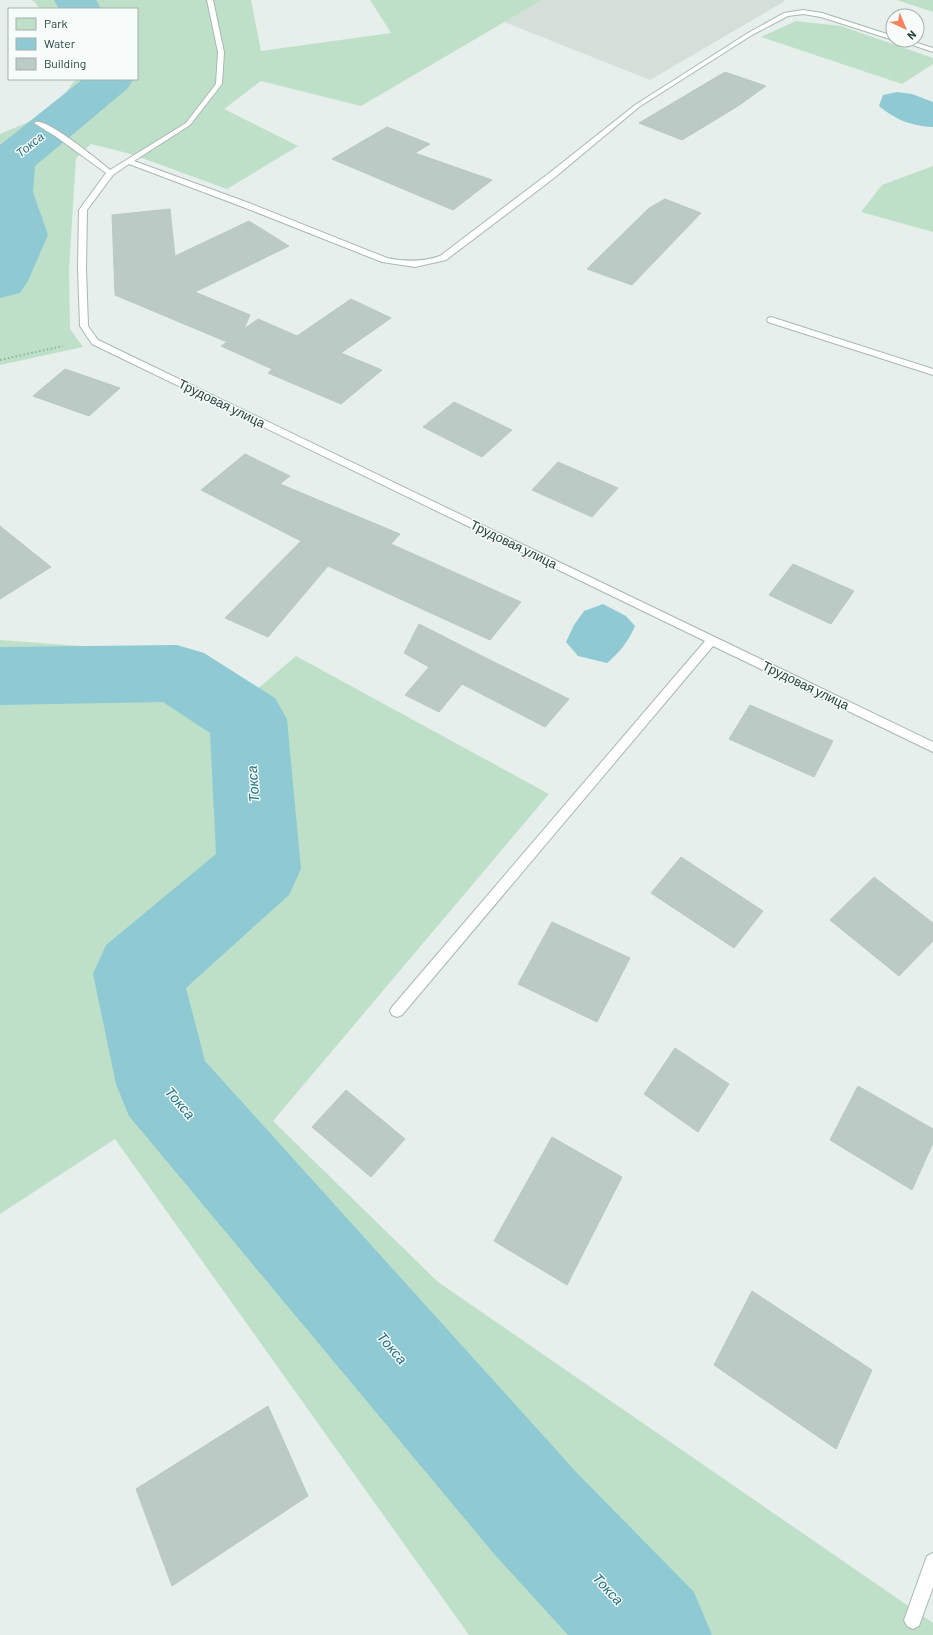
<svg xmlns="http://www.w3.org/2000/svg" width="933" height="1635" font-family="Barlow,sans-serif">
  <rect width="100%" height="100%" fill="#e6efeb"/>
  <polygon fill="#d4dfda" points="542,0 783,0 785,1 650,80 504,22"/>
  <g fill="#bfe0c8">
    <polygon points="31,0 251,0 261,51 391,33 370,0 542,0 361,106 261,81 224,109 298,146 227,189 131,154 91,144 76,158 69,269 70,329 83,347 0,365 0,134 50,113 76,79 137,79 137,9 40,9 34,1"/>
    <polygon points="897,0 933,0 933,12"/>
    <polygon points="796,21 841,26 933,58 933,64 902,84 761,37"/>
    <polygon points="933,166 933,232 861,212 882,185"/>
    <polygon points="0,640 176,653 255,691 296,656 549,794 273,1121 438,1282 933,1623 933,1635 469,1635 115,1139 0,1214"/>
  </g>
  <g fill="#8ec9d4">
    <path d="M897,92L912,94L933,102V127C911,126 896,120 879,106L883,95Z"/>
    <path d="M603,604L626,616L635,626C628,642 620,652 607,663L578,656L566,642L574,625L584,611Z"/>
  </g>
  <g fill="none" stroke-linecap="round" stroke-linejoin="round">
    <g fill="#8ec9d4" fill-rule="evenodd">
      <polygon points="54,0 96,0 101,9 59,9"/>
      <polygon points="83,79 134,79 127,89 35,166 33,192 48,235 28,281 20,293 0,298 0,145"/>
      <polygon points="177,645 204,653 275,698 287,719 301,869 289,895 186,988 205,1061 577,1473 694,1592 712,1635 568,1635 495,1555 129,1116 116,1084 93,974 106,945 216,854 210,733 163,702 0,705 0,647"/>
    </g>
  </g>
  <g fill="#bbcac4" stroke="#b8c9c2">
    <polygon points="725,72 766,86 738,106 682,140 639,123"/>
    <polygon points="387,127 430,144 415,153 492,180 453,210 332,159"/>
    <polygon points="665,199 701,213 632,285 587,269 649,208"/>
    <polygon points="170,209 175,256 249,221 289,246 195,292 250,315 244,329 258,319 297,336 351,299 391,318 341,353 382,370 341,404 268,373 272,369 221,346 227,342 115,295 112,215"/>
    <polygon points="65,369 120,388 89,416 33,396"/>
    <polygon points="454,402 512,430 482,457 423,427"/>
    <polygon points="245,454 290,476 280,484 400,534 391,544 521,602 490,640 328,566 268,637 225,618 301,541 201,490"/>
    <polygon points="558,462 618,488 592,517 532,490"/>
    <polygon points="0,526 51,567 0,599"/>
    <polygon points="793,564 854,591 831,624 769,595"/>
    <polygon points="419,624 484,657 569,699 545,727 462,684 439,712 405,695 429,667 404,653"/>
    <polygon points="750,705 833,741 814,777 729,739"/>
    <polygon points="681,857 763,911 734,948 651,893"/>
    <polygon points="874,877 933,923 933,941 899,976 830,920"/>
    <polygon points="552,922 630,958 597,1022 518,984"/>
    <polygon points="675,1048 729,1084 698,1132 644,1094"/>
    <polygon points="858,1086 933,1129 933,1143 912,1190 830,1140"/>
    <polygon points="346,1090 405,1139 371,1177 312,1127"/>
    <polygon points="552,1137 622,1177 567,1285 494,1241"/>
    <polygon points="752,1291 872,1370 836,1449 714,1365"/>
    <polygon points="268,1406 308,1496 172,1586 136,1489"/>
  </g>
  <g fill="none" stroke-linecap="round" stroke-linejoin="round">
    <defs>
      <g id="service">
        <path d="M207,0H213L224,52L222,84L190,125L134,161L249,203L387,258C406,262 422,262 440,256L548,174L635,105L748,33L784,13L803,10L822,13L893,36V40L821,17L803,14L788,16L752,35L639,107L554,178L446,260L415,267L382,262L243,207L129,164L113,175L87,210L86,268L88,326L98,340L933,742V752L713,646L402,1015L397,1017L392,1015L390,1011L392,1007L705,641L92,344L80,326L78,268L79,210L106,173L55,136L34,123L36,122C48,119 98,160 110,170L186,123L216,84L218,52Z"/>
        <polygon points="898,40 908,40 933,48 933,52"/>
        <polygon points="771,317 933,369 933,375 768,322 767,320 768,318"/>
        <polygon points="933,1553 933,1587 919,1626 913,1629 907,1626 904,1620 927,1556"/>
      </g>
    </defs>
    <use href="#service" stroke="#a8b8b2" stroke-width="2"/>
    <polyline stroke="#86b3a5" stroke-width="2" stroke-dasharray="1.5 2.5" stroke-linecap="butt" points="0,360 63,346"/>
    <use href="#service" fill="#fff" fill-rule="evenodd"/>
  </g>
  <g text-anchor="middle" stroke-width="3" stroke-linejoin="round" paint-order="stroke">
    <g font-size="12" font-style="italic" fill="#1c6f80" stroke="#f7fbf9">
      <text transform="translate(30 145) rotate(-39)" y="4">Токса</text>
    </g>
    <g font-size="13" fill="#24423a" stroke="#f7fbf9">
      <text transform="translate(222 403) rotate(26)" y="5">Трудовая улица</text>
      <text transform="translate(514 544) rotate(26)" y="5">Трудовая улица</text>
      <text transform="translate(806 685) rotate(26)" y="5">Трудовая улица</text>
    </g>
    <g font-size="14" font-style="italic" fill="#1c6f80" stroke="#f7fbf9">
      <text transform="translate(253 784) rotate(-94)" y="5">Токса</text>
      <text transform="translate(180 1103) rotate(49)" y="5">Токса</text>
      <text transform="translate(392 1348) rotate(49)" y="5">Токса</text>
      <text transform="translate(608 1589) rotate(47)" y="5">Токса</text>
    </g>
  </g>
  <rect x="8" y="8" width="130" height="72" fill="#f7fbf9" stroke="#a3b1ad"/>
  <rect x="16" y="18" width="20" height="12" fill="#bfe0c8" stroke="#a3b1ad"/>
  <text x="44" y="28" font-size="12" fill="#24423a">Park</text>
  <rect x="16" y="38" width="20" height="12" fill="#8ec9d4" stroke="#a3b1ad"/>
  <text x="44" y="48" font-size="12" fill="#24423a">Water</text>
  <rect x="16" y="58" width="20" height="12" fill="#bbcac4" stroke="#a3b1ad"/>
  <text x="44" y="68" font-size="12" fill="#24423a">Building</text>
  <g transform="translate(905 28) rotate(136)"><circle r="19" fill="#f7fbf9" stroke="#a3b1ad"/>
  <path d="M0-3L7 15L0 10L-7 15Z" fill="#f4845f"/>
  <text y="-6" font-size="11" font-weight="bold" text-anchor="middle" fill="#24423a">N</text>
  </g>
</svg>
